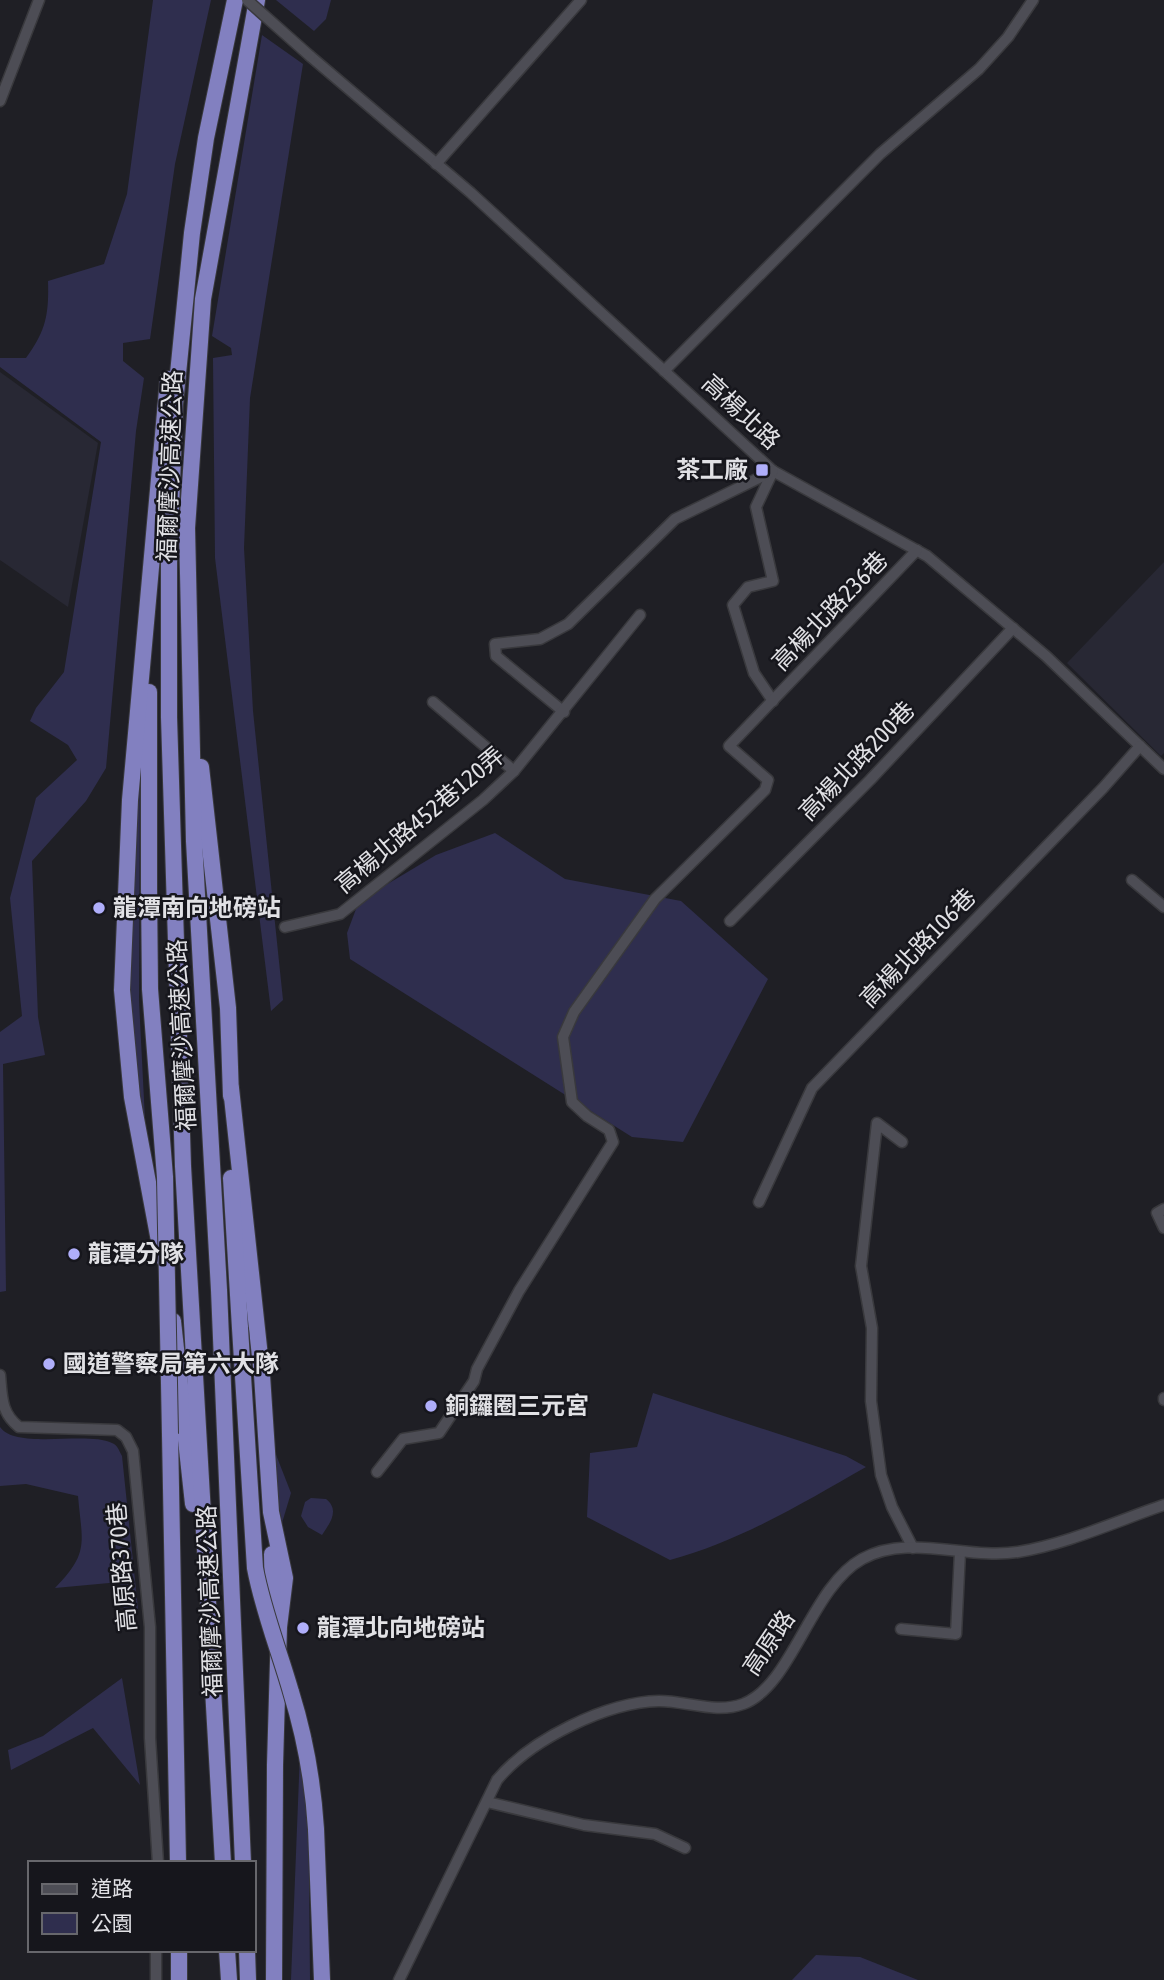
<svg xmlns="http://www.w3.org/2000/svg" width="1164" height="1980" font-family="'Asap Condensed','Noto Sans TC',sans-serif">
  <rect width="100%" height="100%" fill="#1f1f25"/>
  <g fill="#282834">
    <polygon points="0,372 98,443 68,607 0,560"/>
    <polygon points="1164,562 1164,753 1161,756 1067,663"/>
  </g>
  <g fill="#2f2e4e">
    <path d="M153,0H211L175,164L150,339L123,343V361L144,378L136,431L106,768L86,801L32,861L38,1017L45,1055L3,1064L6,1291L0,1292V1032L22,1016L10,898L36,798L77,760L68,745L30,721L36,708L64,672L101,442L0,367V358H26C46,331 49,314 48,281L104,264L127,194Z"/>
    <polygon points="276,0 331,0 326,19 314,31"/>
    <polygon points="262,35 303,64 250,398 244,548 253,711 283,1000 271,1011 215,558 213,358 232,355 231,348 212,336"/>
    <polygon points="140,756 139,1001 146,1139 127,991"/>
    <polygon points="495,833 565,879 681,901 768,979 683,1142 632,1137 350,959 347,933 359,901 436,855"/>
    <path d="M653,1393L846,1456L866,1467C803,1503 740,1541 670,1560L587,1517L590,1453L637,1447Z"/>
    <path d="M0,1427C16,1450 87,1431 112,1443C118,1445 119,1451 122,1456L138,1609L124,1610L120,1582L55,1588C90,1552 82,1543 78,1496L26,1484L0,1486Z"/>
    <polygon points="273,1447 291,1493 282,1523 273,1476"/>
    <path d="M311,1498L326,1499C340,1510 330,1523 322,1535L308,1527L301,1516L305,1502Z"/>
    <polygon points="122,1678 140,1785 93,1728 11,1770 8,1750 43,1736"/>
    <polygon points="313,1737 308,1771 310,1980 291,1980 300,1752"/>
    <polygon points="816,1955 860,1957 918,1980 792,1980"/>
  </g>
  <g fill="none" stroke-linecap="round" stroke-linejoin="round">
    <defs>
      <g id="minor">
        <polyline points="310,56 471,193 773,471 927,556 1046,656 1164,769"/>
        <polyline points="0,101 39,0"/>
        <polyline points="436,164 581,0"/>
        <polyline points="664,371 880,154 979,69 1008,37 1033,0"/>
        <polyline points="773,471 756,507 773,581 748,587 733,605 754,673 773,701"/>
        <polyline points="433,702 514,771"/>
        <polyline points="564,712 496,656 495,644 540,639 568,624 675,519 773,471"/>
        <polyline points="1132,880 1164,907"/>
        <polyline points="730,921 870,780 1013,628"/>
        <polyline points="285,927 340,914 483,800 514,771 640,615"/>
        <polyline points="902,1142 877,1123 861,1266 872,1328 871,1401 881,1475 892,1507 913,1548"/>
        <polyline points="759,1202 812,1088 1103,788 1140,746"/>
        <polyline points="1164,1209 1157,1213 1164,1228"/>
        <path d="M0,1375C2,1397 1,1413 19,1427L117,1430L126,1437L133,1451L150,1627V1738L158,1863"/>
        <polyline points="1164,1398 1164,1400"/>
        <polyline points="377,1472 403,1439 439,1433 474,1381 477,1369 519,1291 613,1142 609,1130 587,1116 572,1102 563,1037 574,1012 655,899 765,790 768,780 729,746 917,550"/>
        <polyline points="901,1629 956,1634 960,1552"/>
        <polyline points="487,1802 584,1825 655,1834 685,1848"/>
        <polyline points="156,1980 156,1950"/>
        <path d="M399,1980L497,1780C530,1740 606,1702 659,1701C687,1701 716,1714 743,1704C792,1686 811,1587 862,1559C909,1533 967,1560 1018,1552C1067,1544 1117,1521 1164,1505"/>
      </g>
      <g id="highway">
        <polyline points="201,767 228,1008 231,1096"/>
        <polyline points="149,889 149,692"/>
        <polyline points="231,1088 262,1375 271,1512 285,1578 279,1627 275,1765 274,1980"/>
        <polyline points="231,1178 240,1328"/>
        <polyline points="162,1257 132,1097 122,990 130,800 168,379"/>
        <polyline points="173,1321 193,1504"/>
        <polyline points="170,1434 178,1863"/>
        <polyline points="272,1554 273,1605"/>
        <polyline points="316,1829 322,1980"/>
        <polyline points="223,1863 183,1166 169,717 169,563 175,404 192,233 206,138 235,0"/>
        <polyline points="243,1863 219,1290 194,841 187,528 203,299 257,0"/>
        <polyline points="179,1950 179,1980"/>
        <polyline points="227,1950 229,1980"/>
        <polyline points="247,1950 248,1980"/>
      </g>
    </defs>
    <use href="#minor" stroke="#39393d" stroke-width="13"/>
    <use href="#highway" stroke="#39393d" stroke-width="18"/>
    <use href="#minor" stroke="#4d4d55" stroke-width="10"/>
    <use href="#highway" stroke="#8280c0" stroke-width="16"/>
    <defs>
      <polyline id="minor-bridge" points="247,0 310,56"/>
      <g id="highway-bridge">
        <polyline points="149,889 150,989 165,1177 170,1434"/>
        <path d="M240,1328L255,1568C263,1611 279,1650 291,1692C305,1737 313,1782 316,1829"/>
      </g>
    </defs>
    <use href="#minor-bridge" stroke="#39393d" stroke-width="13" stroke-linecap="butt"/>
    <use href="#highway-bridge" stroke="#39393d" stroke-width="18" stroke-linecap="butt"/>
    <use href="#minor-bridge" stroke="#4d4d55" stroke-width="10"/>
    <use href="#highway-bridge" stroke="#8280c0" stroke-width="16"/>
  </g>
  <g fill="#afaefa" stroke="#16161c" stroke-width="2.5">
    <rect x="755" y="463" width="14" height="14" rx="3.5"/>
    <circle cx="99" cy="908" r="7"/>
    <circle cx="74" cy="1254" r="7"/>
    <circle cx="49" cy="1364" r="7"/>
    <circle cx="431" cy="1406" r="7"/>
    <circle cx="303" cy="1628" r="7"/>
  </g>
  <g text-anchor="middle" stroke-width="5" stroke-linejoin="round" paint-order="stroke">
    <g font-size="24" fill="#e1e1e5" stroke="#16161c">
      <text transform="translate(741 412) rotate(43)" y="8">高楊北路</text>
      <text transform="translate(170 466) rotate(-88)" y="8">福爾摩沙高速公路</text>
      <text transform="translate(830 611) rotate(-46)" y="8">高楊北路236巷</text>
      <text transform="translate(857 761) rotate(-46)" y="8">高楊北路200巷</text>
      <text transform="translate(420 820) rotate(-40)" y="8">高楊北路452巷120弄</text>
      <text transform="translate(918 948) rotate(-46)" y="8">高楊北路106巷</text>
      <text transform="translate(182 1035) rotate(-93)" y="8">福爾摩沙高速公路</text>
      <text transform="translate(122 1567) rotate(-95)" y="8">高原路370巷</text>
      <text transform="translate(210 1601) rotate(-92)" y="8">福爾摩沙高速公路</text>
      <text transform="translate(769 1643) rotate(-56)" y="8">高原路</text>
    </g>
    <g font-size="24" font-weight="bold" fill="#e1e1e5" stroke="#16161c" text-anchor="start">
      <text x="748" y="478" text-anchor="end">茶工廠</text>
      <text x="113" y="916">龍潭南向地磅站</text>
      <text x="88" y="1262">龍潭分隊</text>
      <text x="63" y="1372">國道警察局第六大隊</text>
      <text x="445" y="1414">銅鑼圈三元宮</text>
      <text x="317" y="1636">龍潭北向地磅站</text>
    </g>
  </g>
  <rect x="28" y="1861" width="228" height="91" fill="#16161c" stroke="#67676c" stroke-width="2"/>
  <rect x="42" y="1884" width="35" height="10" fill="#4d4d55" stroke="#67676c" stroke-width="2"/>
  <text x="91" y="1896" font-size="21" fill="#e1e1e5">道路</text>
  <rect x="42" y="1913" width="35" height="21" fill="#2f2e4e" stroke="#67676c" stroke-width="2"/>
  <text x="91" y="1931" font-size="21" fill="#e1e1e5">公園</text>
</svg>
